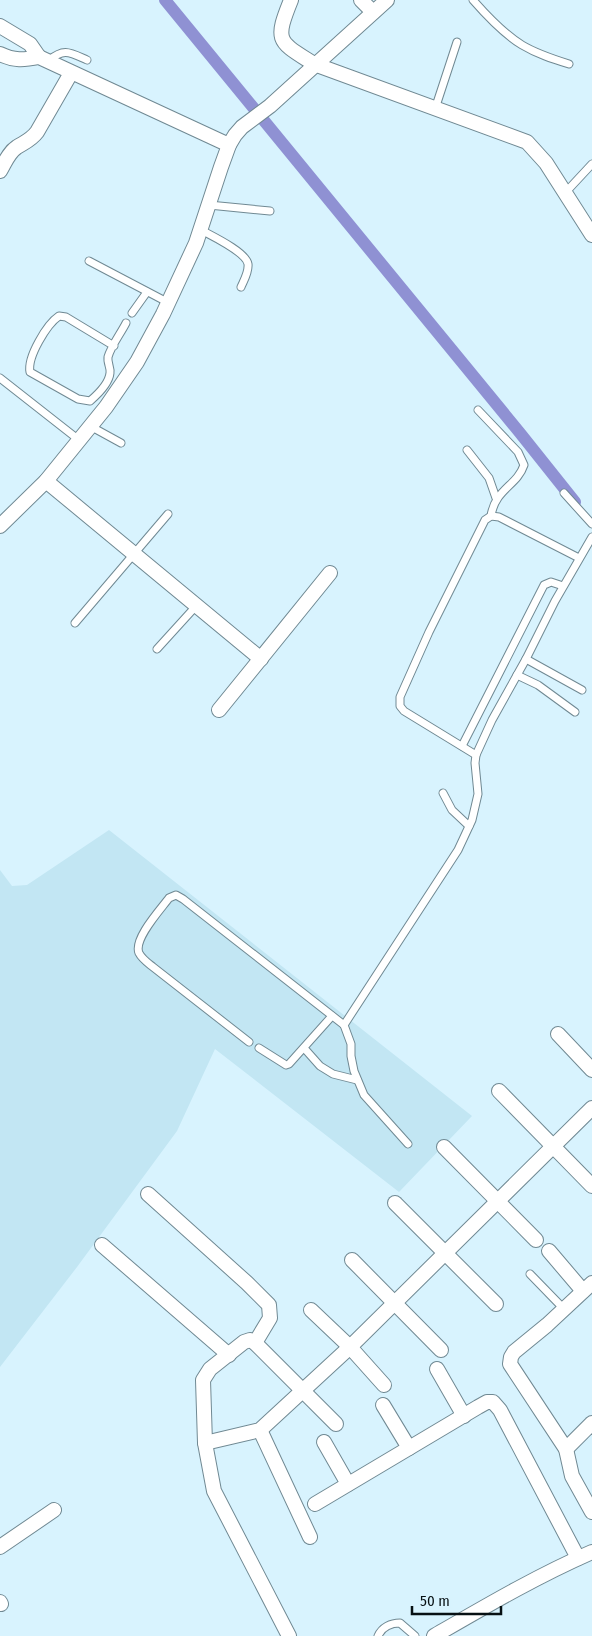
<svg xmlns="http://www.w3.org/2000/svg" width="592" height="1636" font-family="'Fira Sans Condensed',sans-serif">
  <rect width="100%" height="100%" fill="#d8f3fe"/>
  <polygon fill="#c2e6f3" points="109,830 472,1116 399,1192 215,1049 177,1131 77,1267 0,1367 0,870 12,886 27,885"/>
  <g fill="none" stroke-linecap="round" stroke-linejoin="round">
    <polyline stroke="#8f91d3" stroke-width="12" points="165,0 520,433 575,502"/>
    <defs>
      <g id="service">
        <path d="M473,0C487,16 504,34 522,45C537,54 553,59 569,64"/>
        <path d="M48,61C64,48 69,52 87,60"/>
        <polyline points="435,109 457,42"/>
        <polyline points="565,193 592,164"/>
        <polyline points="209,205 270,211"/>
        <path d="M201,230C212,236 246,252 248,264C249,272 244,280 241,287"/>
        <polyline points="89,261 169,303"/>
        <polyline points="132,313 147,292"/>
        <path d="M114,346L66,317L59,316C47,324 27,357 30,372L78,399L90,401C97,395 109,383 110,373C111,368 107,363 108,357C111,346 121,333 126,323"/>
        <polyline points="0,378 79,440"/>
        <path d="M478,410L518,452L524,465C517,486 495,489 491,516"/>
        <polyline points="90,426 121,443"/>
        <polyline points="467,450 489,478 496,498"/>
        <polyline points="564,493 592,524"/>
        <polyline points="75,623 168,514"/>
        <polyline points="157,649 197,605"/>
        <polyline points="526,659 582,690"/>
        <polyline points="517,675 538,685 575,712"/>
        <polyline points="462,746 544,585 551,582 563,586"/>
        <polyline points="476,755 404,711 400,706 400,697 429,632 485,520 491,516 499,517 579,558"/>
        <polyline points="443,793 452,810 469,826"/>
        <polyline points="344,1025 458,850 472,820 478,794 475,763 476,755 492,720 526,659 555,601 592,537"/>
        <path d="M249,1042L153,967C148,963 142,959 139,953C133,939 161,909 169,898L176,895L183,899L344,1025L351,1044V1056L354,1071L364,1095L408,1144"/>
        <polyline points="259,1048 286,1065 289,1064 332,1016"/>
        <polyline points="304,1048 320,1066 333,1074 357,1080"/>
        <polyline points="530,1274 564,1309"/>
        <path d="M378,1636C382,1627 391,1623 400,1623L415,1636"/>
      </g>
      <g id="minor">
        <path d="M291,0C274,42 278,41 314,64L527,142L546,163L592,235"/>
        <polyline points="361,0 373,12"/>
        <polyline points="0,26 30,44 39,57"/>
        <path d="M0,54C14,61 24,60 39,57L229,145"/>
        <path d="M0,171C5,163 8,153 17,147C25,142 31,140 37,132L71,73"/>
        <polyline points="46,481 261,659"/>
        <polyline points="0,526 46,481 106,407 137,362 163,314 196,243 221,167 229,145 235,135 242,127 270,106 387,0"/>
        <polyline points="219,710 330,573"/>
        <polyline points="558,1034 592,1070"/>
        <polyline points="499,1091 592,1186"/>
        <polyline points="444,1147 536,1240"/>
        <polyline points="148,1194 247,1283 269,1305 270,1318 255,1343"/>
        <polyline points="395,1203 496,1304"/>
        <polyline points="102,1245 229,1355"/>
        <polyline points="549,1251 583,1291"/>
        <polyline points="352,1260 441,1350"/>
        <polyline points="592,1283 547,1325 514,1352 511,1357 510,1364 566,1449 572,1476 592,1512"/>
        <polyline points="311,1310 350,1347 384,1385"/>
        <polyline points="437,1369 464,1416"/>
        <polyline points="383,1405 409,1448"/>
        <polyline points="260,1430 310,1537"/>
        <polyline points="324,1442 348,1484"/>
        <polyline points="205,1443 260,1430 350,1347 592,1108"/>
        <polyline points="566,1449 592,1423"/>
        <polyline points="315,1504 478,1407 487,1402 493,1402 500,1410 578,1558"/>
        <polyline points="0,1547 54,1510"/>
        <polyline points="0,1602 1,1604"/>
        <polyline points="289,1636 214,1491 205,1443 203,1380 210,1369 244,1342 250,1340 255,1343 336,1424"/>
        <path d="M434,1636C486,1606 537,1576 592,1552"/>
      </g>
    </defs>
    <use href="#service" stroke="#708993" stroke-width="9"/>
    <use href="#minor" stroke="#708993" stroke-width="16"/>
    <use href="#service" stroke="#fff" stroke-width="7"/>
    <use href="#minor" stroke="#fff" stroke-width="14"/>
  </g>
  <path d="M412 1606v8h89v-8" fill="none" stroke="#071013" stroke-width="2.5"/>
  <text x="420" y="1606" font-size="15" fill="#071013" stroke="#d8f3fe" stroke-width="4" paint-order="stroke">50 m</text>
</svg>
